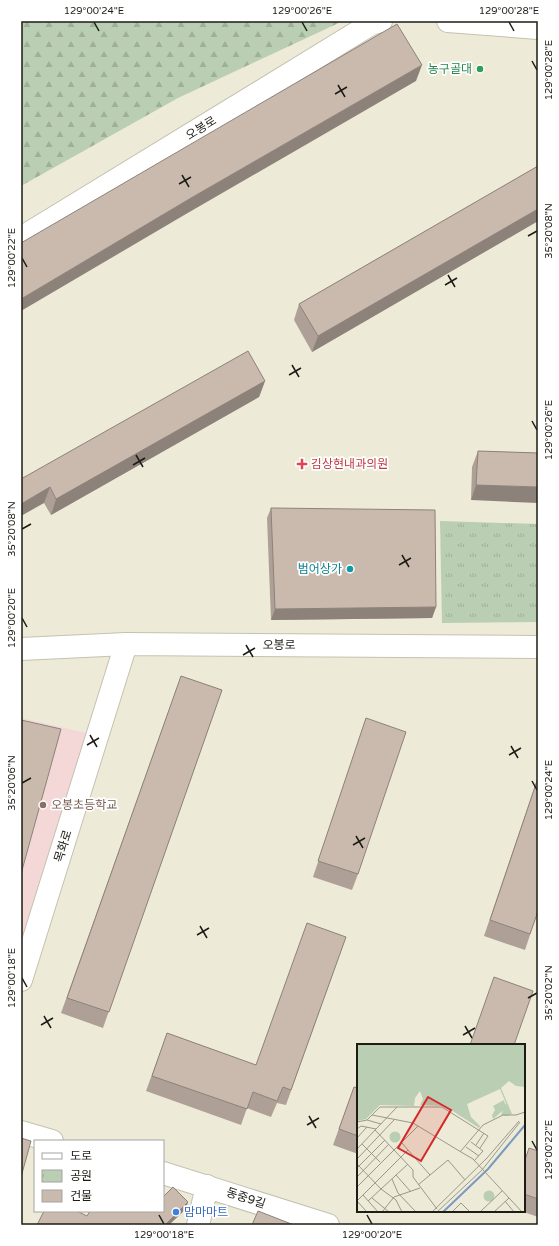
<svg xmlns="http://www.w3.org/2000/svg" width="559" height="1246" font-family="'Varela Round','Noto Sans KR',sans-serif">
  <defs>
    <pattern id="forest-firs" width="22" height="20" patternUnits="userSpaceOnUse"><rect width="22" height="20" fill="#b9ceb3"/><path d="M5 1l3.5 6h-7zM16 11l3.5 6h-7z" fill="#9fb099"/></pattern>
    <pattern id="park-tufts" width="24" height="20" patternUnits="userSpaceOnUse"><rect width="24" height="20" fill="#b9ceb3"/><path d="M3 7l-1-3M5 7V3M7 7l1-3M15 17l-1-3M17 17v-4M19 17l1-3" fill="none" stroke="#9fb099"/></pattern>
  </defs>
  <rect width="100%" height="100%" fill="#edead8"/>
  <polygon fill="#f3d8d7" points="21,718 86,733 45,878 21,952"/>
  <polygon fill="url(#forest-firs)" points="21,21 343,21 178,98 21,186"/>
  <polygon fill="url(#park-tufts)" points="440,521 538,524 538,622 442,623"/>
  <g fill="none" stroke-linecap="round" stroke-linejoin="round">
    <defs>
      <g id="minor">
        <polyline points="448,21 538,28"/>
        <polyline points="21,238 371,24 381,21"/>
        <polyline points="21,649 126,644 538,647"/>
        <polyline points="21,980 126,644"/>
        <polyline points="21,1132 52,1141"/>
        <polyline points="163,1173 328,1225"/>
        <polyline points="198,1225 207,1186"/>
      </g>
    </defs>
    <use href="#minor" stroke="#c5c2b0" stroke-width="24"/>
    <use href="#minor" stroke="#fff" stroke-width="22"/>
  </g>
  <g fill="#aea096">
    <polygon points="538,166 538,221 312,352 294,320 299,304"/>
    <polygon points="265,381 259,397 51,515 44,503 21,479"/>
    <polygon points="478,451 538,453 471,500 472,467"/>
    <polygon points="271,508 436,607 432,618 271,620 267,518"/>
    <polygon points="181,676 222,690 103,1028 61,1013"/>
    <polygon points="366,718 358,874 352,890 313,877"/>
    <polygon points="538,777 538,911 525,950 484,936"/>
    <polygon points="346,937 286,1105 277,1103 271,1117 247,1108 241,1125 146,1091 167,1033 256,1065"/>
    <polygon points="354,1087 358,1088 358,1154 333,1145"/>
    <polygon points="538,1151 538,1217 521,1211 524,1211 524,1163"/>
  </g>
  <g fill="#8d827a">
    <polygon points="422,65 416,81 186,214 21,311 21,299 191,198"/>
    <polygon points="538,209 538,221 312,352 318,336"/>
    <polygon points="265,381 259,397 51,515 56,499"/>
    <polygon points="476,485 538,487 538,503 471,500"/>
    <polygon points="50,487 44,503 21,516 21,504"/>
    <polygon points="436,607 432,618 271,620 275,609"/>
    <polygon points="188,1202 186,1209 169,1225 165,1225"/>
  </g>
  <g fill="#cabaae" stroke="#8d827a">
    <polygon points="397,24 422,65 191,198 21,299 21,243"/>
    <polygon points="538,166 538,209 318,336 299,304"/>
    <polygon points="248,351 265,381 56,499 50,487 21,504 21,479"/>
    <polygon points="478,451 538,453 538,487 476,485"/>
    <polygon points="271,508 435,510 436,607 275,609"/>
    <polygon points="181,676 222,690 109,1012 67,998"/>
    <polygon points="366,718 406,732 358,874 318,861"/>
    <polygon points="21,720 61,729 21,874"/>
    <polygon points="538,778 538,911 530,934 490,920"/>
    <polygon points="307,923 346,937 291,1090 283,1087 277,1101 253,1092 247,1109 152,1076 167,1033 256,1065"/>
    <polygon points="494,977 533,991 514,1045 470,1045"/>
    <polygon points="354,1087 358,1088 358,1136 339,1129"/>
    <polygon points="21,1138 31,1141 21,1177"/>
    <polygon points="529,1148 538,1151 538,1199 524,1194 524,1163"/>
    <polygon points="173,1187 188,1202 165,1225 37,1225 44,1211 77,1211 87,1216 90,1211 163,1211 163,1197"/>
    <polygon points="258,1211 294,1225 252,1225"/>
  </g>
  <path fill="none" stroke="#1d1c15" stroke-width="1.5" d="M94,22L99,31M302,22L307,31M509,22L514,31M532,61L537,70M338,85L345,97M335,94L347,87M182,175L189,187M179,184L191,177M528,236L537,231M22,258L27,267M448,275L455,287M445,285L457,278M292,365L299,377M289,375L301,368M532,421L537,430M136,455L143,467M133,465L145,458M22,529L31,524M402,555L409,567M399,565L411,558M22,618L27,627M246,645L253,657M243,655L255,648M90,735L97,747M87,745L99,738M511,746L518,758M509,755L521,748M532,781L537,790M22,783L31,778M356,836L363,848M353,845L365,838M200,926L207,938M197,935L209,928M22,978L27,987M528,998L537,993M44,1016L51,1028M41,1025L53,1018M465,1026L472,1038M463,1035L475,1028M309,1116L316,1128M307,1125L319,1118M532,1141L537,1150M159,1215L164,1224M367,1215L372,1224"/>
  <circle fill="#2e9e5b" stroke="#fff" stroke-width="1.5" cx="480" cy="69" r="4"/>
  <path fill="#e0444e" stroke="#fff" stroke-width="1.5" d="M300 458h4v4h4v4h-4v4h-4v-4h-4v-4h4z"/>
  <circle fill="#0f9aa8" stroke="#fff" stroke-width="1.5" cx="350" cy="569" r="4"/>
  <circle fill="#8d6e63" stroke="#fff" stroke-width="1.5" cx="43" cy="805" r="4"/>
  <circle fill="#3f7fe0" stroke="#fff" stroke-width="1.5" cx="176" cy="1212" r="4"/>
  <g text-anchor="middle" stroke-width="3.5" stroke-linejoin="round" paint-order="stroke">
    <g font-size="12" fill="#27864d" stroke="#fff" text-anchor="end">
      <text x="472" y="73">농구골대</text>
    </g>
    <g font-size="12" fill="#1d1c15" stroke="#fff">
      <text transform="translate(201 128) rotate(-32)" y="4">오봉로</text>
      <text x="279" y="649">오봉로</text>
      <text transform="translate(63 846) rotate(-73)" y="4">목화로</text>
      <text transform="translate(246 1198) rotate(18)" y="4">동중9길</text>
    </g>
    <g font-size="12" fill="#be3a42" stroke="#fff" text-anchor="start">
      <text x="311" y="468">김상현내과의원</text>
    </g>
    <g font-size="12" fill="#0d838f" stroke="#fff" text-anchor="end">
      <text x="342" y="573">범어상가</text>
    </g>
    <g font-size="12" fill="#785e54" stroke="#fff" text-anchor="start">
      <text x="51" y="809">오봉초등학교</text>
    </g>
    <g font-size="12" fill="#366cbe" stroke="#fff" text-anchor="start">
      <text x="184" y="1216">맘마마트</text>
    </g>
  </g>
  <g transform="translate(357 1044)">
    <rect width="168" height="168" fill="#edead8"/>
    <path d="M147,56L149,64L136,75L135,71L138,66L136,62Z" fill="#b9ceb3"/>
    <path d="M0,0H168V43L159,42L152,37L144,44L155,70L150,72L144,71L149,59L143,45L110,60L114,73L123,82L122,84L88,62L63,61L66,55L63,47L58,54L57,62L23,61L9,75L0,77Z" fill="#b9ceb3"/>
    <path d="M32.5 93a5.5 5.5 0 1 1 11 0a5.5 5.5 0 1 1-11 0ZM126.5 152a5.5 5.5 0 1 1 11 0a5.5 5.5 0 1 1-11 0Z" fill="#b9ceb3"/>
    <path fill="none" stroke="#7a9abf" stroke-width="2" d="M86,168L131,125L168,81"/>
    <path fill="none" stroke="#9a988a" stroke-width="1" d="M15,71L56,79L104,108L116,115L165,168M10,76L23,63H85L131,92L123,104M0,78L10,76L24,80M0,85L4,82L19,85M18,86L56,126M0,94L10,83M44,98L73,131L91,116L108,136M114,98L126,107L117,117M5,100L23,118M119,101L127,89M109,103L122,112M0,105L40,63M103,108L126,81L146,71H159L168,68M0,115L37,76M0,120L24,145L39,156L45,168M0,124L28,96M56,126V133L80,165M39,131L54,148M0,133L32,100M35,135L41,149L59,168M61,141L73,131M0,143L61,82M6,151L21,168M15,154L32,168M0,157L51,106M0,157L10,168M11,157L51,120M148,157L157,168M25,168L37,153L63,144M75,168L130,114L162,77M80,168L125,126L163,78M95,168L104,159L113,168M123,168L145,147M137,168L152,154"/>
    <path fill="#d62828" fill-opacity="0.15" stroke="#d62828" stroke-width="2" d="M71,53L94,66L64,117L41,104Z"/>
    <rect width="168" height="168" fill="none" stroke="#1d1c15" stroke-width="2"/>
  </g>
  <rect width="559" height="1246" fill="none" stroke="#ffffff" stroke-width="44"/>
  <rect x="34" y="1140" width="130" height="72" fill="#ffffff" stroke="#a5a4a1"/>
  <rect x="42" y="1153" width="20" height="6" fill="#ffffff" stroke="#a5a4a1"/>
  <text x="70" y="1160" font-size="12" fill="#1d1c15">도로</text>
  <rect x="42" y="1170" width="20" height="12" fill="url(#park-tufts)" stroke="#a5a4a1"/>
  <text x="70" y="1180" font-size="12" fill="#1d1c15">공원</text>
  <rect x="42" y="1190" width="20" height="12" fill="#cabaae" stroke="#a5a4a1"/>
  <text x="70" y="1200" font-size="12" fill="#1d1c15">건물</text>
  <rect x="22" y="22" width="515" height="1202" fill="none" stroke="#1d1c15" stroke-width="1.5"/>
  <g font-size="10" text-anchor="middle" fill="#1d1c15">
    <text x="94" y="14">129°00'24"E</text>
    <text x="302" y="14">129°00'26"E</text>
    <text x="509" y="14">129°00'28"E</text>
    <text transform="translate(548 70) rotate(-90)" y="4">129°00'28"E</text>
    <text transform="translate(548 231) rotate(-90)" y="4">35°20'08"N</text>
    <text transform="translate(11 258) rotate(-90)" y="4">129°00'22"E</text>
    <text transform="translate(548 430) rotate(-90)" y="4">129°00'26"E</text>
    <text transform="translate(11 529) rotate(-90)" y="4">35°20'08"N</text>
    <text transform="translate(11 618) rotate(-90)" y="4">129°00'20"E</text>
    <text transform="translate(11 783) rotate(-90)" y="4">35°20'06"N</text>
    <text transform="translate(548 790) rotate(-90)" y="4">129°00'24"E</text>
    <text transform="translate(11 978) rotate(-90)" y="4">129°00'18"E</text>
    <text transform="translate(548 993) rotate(-90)" y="4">35°20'02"N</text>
    <text transform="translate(548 1150) rotate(-90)" y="4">129°00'22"E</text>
    <text x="164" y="1238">129°00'18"E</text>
    <text x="372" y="1238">129°00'20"E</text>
  </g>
</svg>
